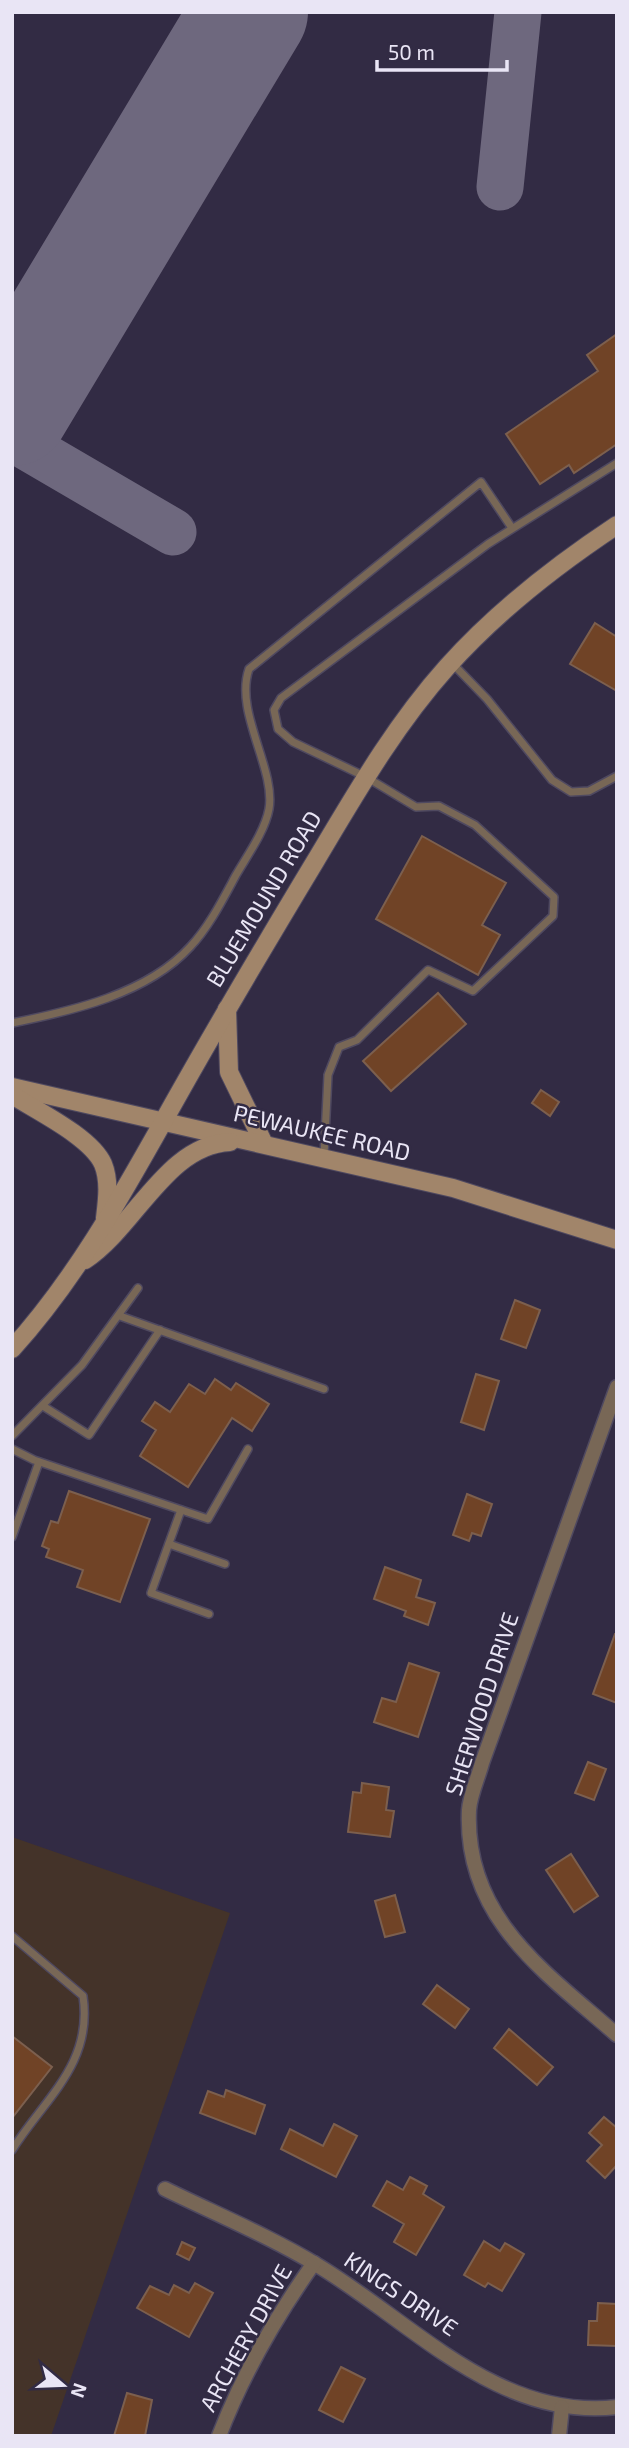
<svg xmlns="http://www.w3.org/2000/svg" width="629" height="2448" font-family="'Exo 2',sans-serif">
  <rect width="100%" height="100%" fill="#322b44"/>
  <polygon fill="#443329" points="12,1837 230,1913 51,2436 12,2436"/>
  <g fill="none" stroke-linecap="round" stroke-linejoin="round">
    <g stroke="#6e687e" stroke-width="47">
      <polyline points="500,187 518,12"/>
      <polyline points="12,438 173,532"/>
    </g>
    <polyline stroke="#6e687e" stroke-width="116" points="12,408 250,12"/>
  </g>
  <g fill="#704326" stroke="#7c5f4e" stroke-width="2">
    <polygon points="617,334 617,444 574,473 569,465 540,484 506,434 598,371 587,355"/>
    <polygon points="595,623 617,637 617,691 570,664"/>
    <polygon points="422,836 506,883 482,925 500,935 478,975 376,919"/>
    <polygon points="438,993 466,1024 391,1091 363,1061"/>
    <polygon points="541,1090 559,1102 550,1116 532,1103"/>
    <polygon points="515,1300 540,1310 526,1348 501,1339"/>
    <polygon points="476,1374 499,1381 484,1430 461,1422"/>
    <polygon points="215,1379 231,1390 236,1383 269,1404 252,1431 232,1418 188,1487 140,1456 156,1430 142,1421 155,1402 170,1412 189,1384 205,1394"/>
    <polygon points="69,1491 150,1519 120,1602 77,1587 83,1570 46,1557 49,1549 42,1546 51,1521 58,1523"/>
    <polygon points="467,1494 492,1504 481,1536 472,1533 469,1541 453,1535"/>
    <polygon points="385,1567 421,1580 416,1597 435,1603 428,1625 404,1616 406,1611 374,1599"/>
    <polygon points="615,1634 617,1634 617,1703 593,1694"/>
    <polygon points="409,1663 439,1673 418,1737 374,1722 382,1698 396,1702"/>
    <polygon points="588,1762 606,1769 594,1800 575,1793"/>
    <polygon points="362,1783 389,1787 386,1810 394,1811 390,1837 348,1832 353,1792 361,1793"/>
    <polygon points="571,1854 598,1896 574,1912 546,1870"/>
    <polygon points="395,1895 405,1932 385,1937 375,1901"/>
    <polygon points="437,1985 469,2009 455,2028 423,2004"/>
    <polygon points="509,2029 553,2067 537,2085 494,2048"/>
    <polygon points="12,2036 52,2067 12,2118"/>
    <polygon points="226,2090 265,2105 255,2134 200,2113 208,2091 224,2097"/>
    <polygon points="604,2117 617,2128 617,2165 605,2178 587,2161 602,2145 589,2133"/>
    <polygon points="334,2124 357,2136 336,2177 281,2149 290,2129 323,2146"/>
    <polygon points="410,2177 427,2186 423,2194 444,2207 416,2255 394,2242 404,2224 373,2206 387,2181 403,2190"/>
    <polygon points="484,2241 500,2251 505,2243 524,2254 502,2291 488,2283 485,2287 464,2275"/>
    <polygon points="182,2242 195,2248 189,2260 177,2254"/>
    <polygon points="195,2283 213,2293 189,2337 137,2308 150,2286 169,2295 174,2285 189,2293"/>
    <polygon points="598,2303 617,2304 617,2346 588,2345 589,2321 597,2321"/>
    <polygon points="341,2367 365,2379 343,2422 319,2410"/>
    <polygon points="127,2393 152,2400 145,2436 114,2436"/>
  </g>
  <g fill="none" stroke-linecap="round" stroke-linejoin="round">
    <defs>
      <g id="service">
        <polyline points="452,663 487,699 552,780 571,792 589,791 617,776"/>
        <path d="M12,1023C72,1011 147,994 190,947C209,927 223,899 236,875C247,856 265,831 269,809C276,769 234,712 249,669L481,482L512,528"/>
        <polyline points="324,1156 328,1075 339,1047 357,1040 428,970 473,991 553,916 554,897 475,825 439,806 416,807 366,777 293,742 278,729 274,710 281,698 488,544 617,463"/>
        <polyline points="120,1316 324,1389"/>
        <polyline points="43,1406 89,1435 160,1330"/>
        <polyline points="12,1436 82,1365 138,1288"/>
        <polyline points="12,1449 34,1460 208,1519 248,1449"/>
        <polyline points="181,1510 151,1593 209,1614"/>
        <polyline points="12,1537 39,1462"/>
        <polyline points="169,1544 225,1564"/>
        <path d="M12,1936L83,1996C93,2064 45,2098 12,2150"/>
      </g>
      <g id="minor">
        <path d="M617,1387L482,1763C478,1778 470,1795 469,1810C464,1918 545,1972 617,2035"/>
        <path d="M165,2189C216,2214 269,2236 317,2265C411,2321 498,2421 617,2407"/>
        <path d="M219,2436C242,2376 277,2315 314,2263"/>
        <polyline points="559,2436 562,2407"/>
      </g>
      <g id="secondary">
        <polyline points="227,1009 229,1072 264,1144"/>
        <polyline points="12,1087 453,1188 617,1240"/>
        <path d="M12,1095C37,1111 91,1137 103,1164C110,1181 107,1201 105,1218"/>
        <path d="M85,1260C136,1226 166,1145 230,1142"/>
        <path d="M12,1349C80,1274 128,1184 177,1097C222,1017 269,938 316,860C356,793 395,725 447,667C497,611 555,566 617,525"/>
      </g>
    </defs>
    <use href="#service" stroke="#4f4960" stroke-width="10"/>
    <use href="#minor" stroke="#4f4960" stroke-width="17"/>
    <use href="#secondary" stroke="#4f4960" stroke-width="20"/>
    <use href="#service" stroke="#786756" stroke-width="7"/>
    <use href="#minor" stroke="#786756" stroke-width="14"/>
    <use href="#secondary" stroke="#a1856a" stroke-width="18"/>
  </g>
  <g text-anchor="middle" stroke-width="5" stroke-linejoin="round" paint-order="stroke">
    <g font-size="23" fill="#e9e5f5" stroke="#322b44">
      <text transform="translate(264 899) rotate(-59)" y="8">BLUEMOUND ROAD</text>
      <text transform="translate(322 1133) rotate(13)" y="8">PEWAUKEE ROAD</text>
      <text transform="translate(482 1704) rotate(-72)" y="8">SHERWOOD DRIVE</text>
      <text transform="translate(401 2294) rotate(34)" y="8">KINGS DRIVE</text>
      <text transform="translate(246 2338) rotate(-61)" y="8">ARCHERY DRIVE</text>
    </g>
  </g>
  <rect width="629" height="2448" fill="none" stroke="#e9e5f5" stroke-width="28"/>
  <g transform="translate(63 2385) rotate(109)" stroke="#322b44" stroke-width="5" paint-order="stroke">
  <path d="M0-5L12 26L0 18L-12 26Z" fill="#e9e5f5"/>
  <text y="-10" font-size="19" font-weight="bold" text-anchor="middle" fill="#e9e5f5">N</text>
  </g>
  <path d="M377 60v10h130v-10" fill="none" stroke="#e9e5f5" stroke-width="3.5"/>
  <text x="388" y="60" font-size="21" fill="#e9e5f5" stroke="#322b44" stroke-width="5" paint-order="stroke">50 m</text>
</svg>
